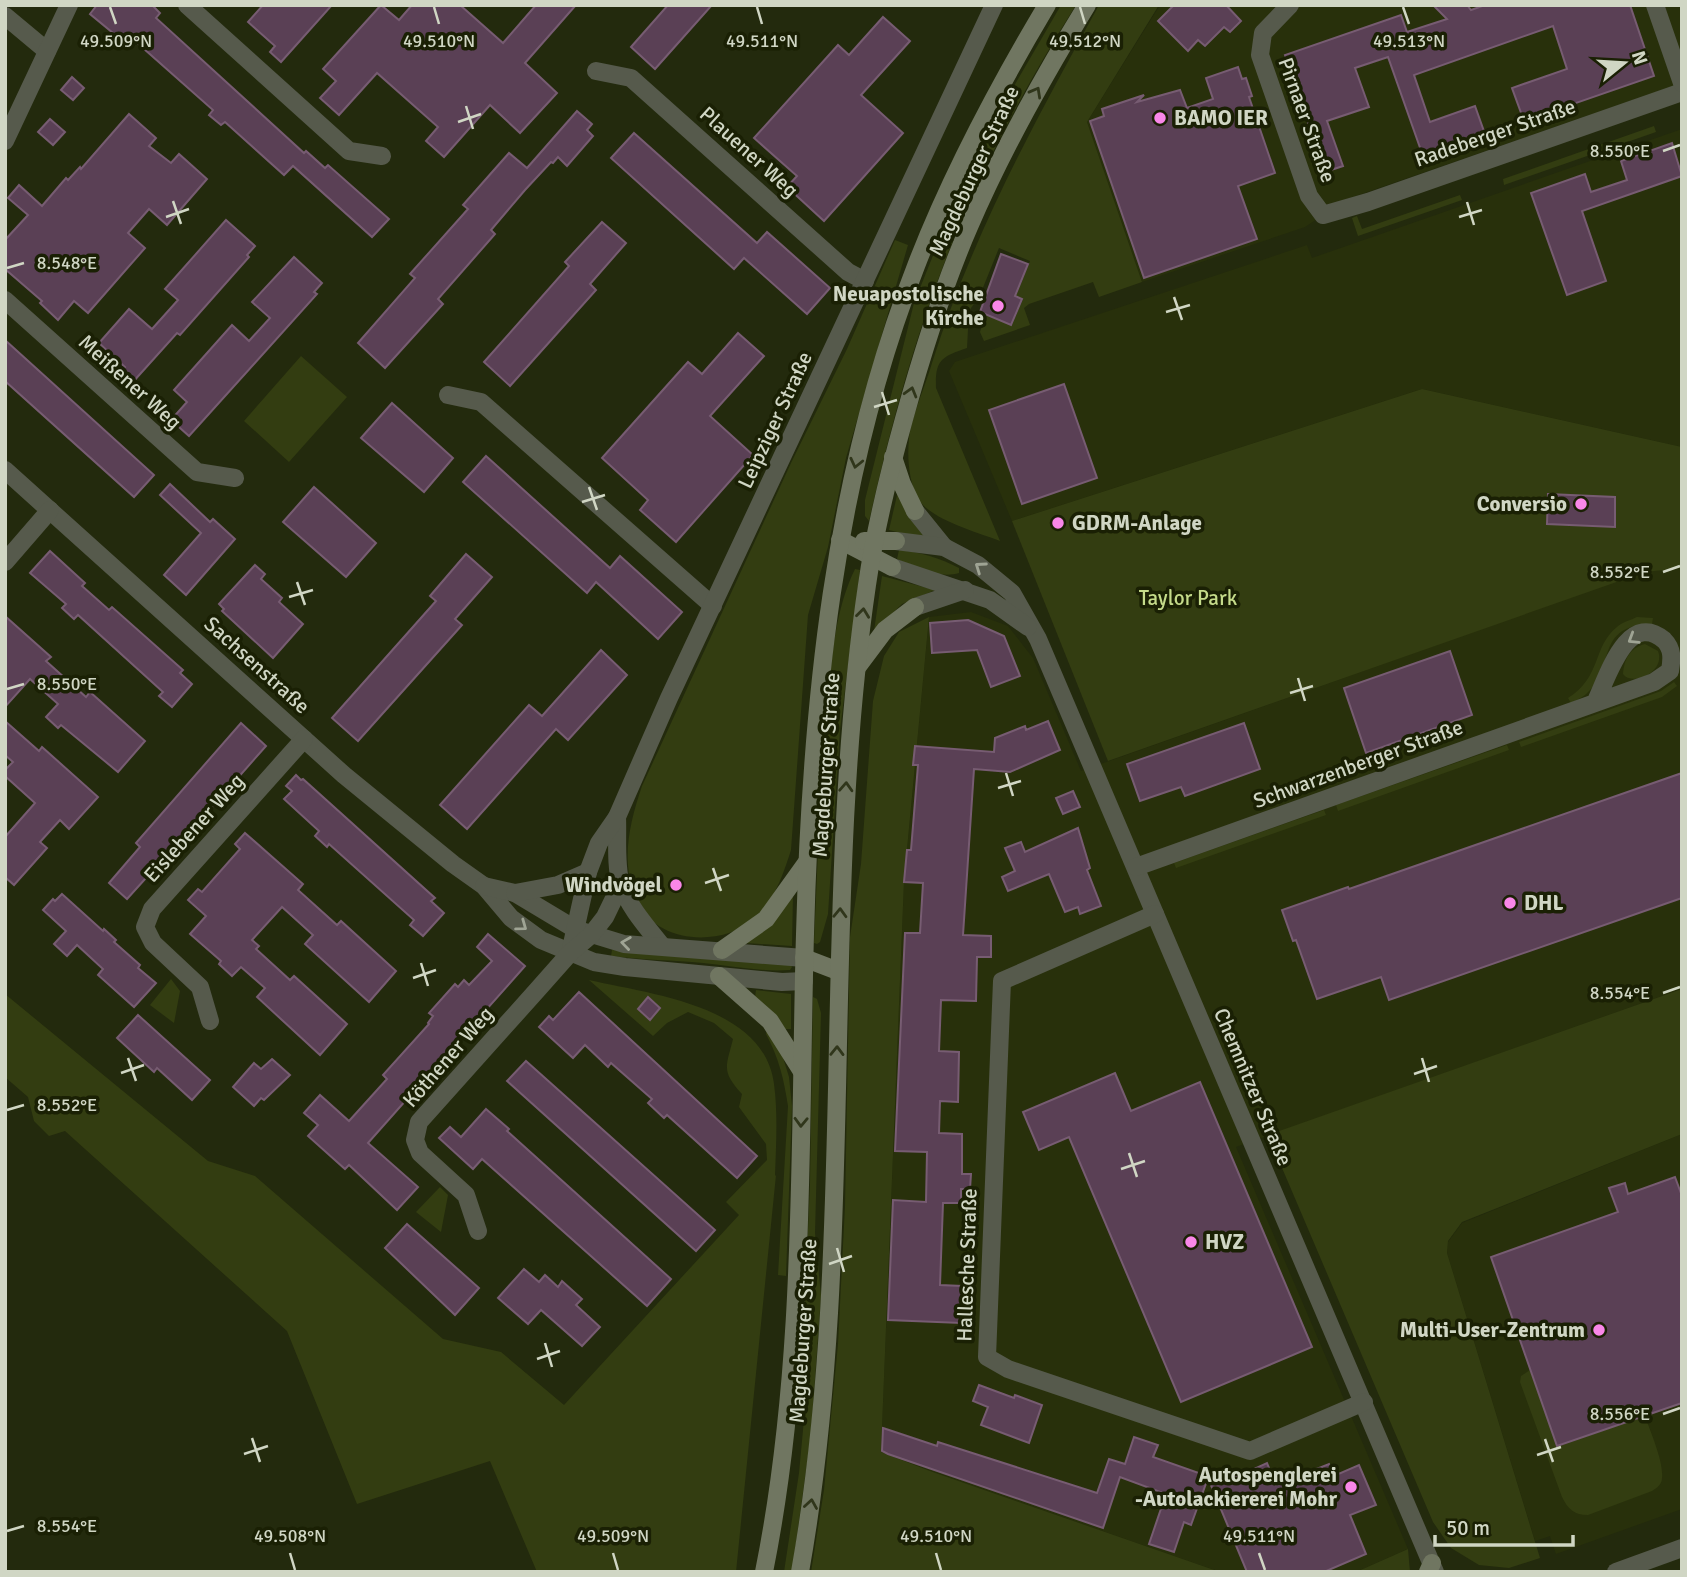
<svg xmlns="http://www.w3.org/2000/svg" width="1687" height="1577" font-family="Signika,sans-serif">
  <rect width="100%" height="100%" fill="#232a0d"/>
  <g fill="#28300b">
    <polygon points="1160,5 1682,5 1682,83 1347,199 1305,227 1142,282 1087,122"/>
    <polygon points="1682,129 1682,447 1422,389 1012,521 949,371 955,362 1307,245 1312,258"/>
    <polygon points="1682,568 1682,989 1236,1147 1408,1549 1356,1572 1220,1572 930,1471 881,1452 904,881 929,617 971,612 1008,626 1033,658 1081,771 1645,571"/>
    <polygon points="1682,1134 1682,1509 1556,1554 1550,1536 1535,1541 1447,1253 1448,1242 1462,1223"/>
  </g>
  <g fill="#333d11">
    <path d="M1061,5H1076C1030,78 988,156 955,236C917,328 891,424 869,521L865,516V500L914,303L950,213L992,124Z"/>
    <path d="M1099,5H1159L1087,122L1142,282L1099,297L1093,282L1029,304L1024,308L1030,325L984,341L980,332L985,315L1012,325L1023,299L1016,296L1030,261L999,248L980,295L969,311L967,348C941,357 935,360 936,388L1000,541C977,532 928,519 917,497C909,480 907,458 909,439C911,418 926,384 932,363C973,234 1034,123 1099,5Z"/>
    <polygon points="1654,126 1656,132 1504,185 1503,179"/>
    <polygon points="1460,195 1462,200 1358,236 1352,218 1357,216 1362,229"/>
    <path d="M895,240L908,245L846,458L828,547L808,615L791,850C783,875 774,902 753,920C720,947 657,944 637,901C620,863 629,824 642,786L791,463L847,349Z"/>
    <polygon points="301,356 347,397 289,462 244,421"/>
    <polygon points="1422,389 1682,447 1682,568 1645,572 1108,761 1012,521"/>
    <polygon points="898,491 933,541 889,530"/>
    <path d="M899,550C920,552 940,558 959,568V573C940,579 915,568 897,559Z"/>
    <path d="M855,569L860,570L840,730L828,914L820,942L817,944L814,943C818,859 820,776 828,693C833,650 836,608 855,569Z"/>
    <polygon points="882,576 935,590 902,604 874,631"/>
    <polygon points="929,617 904,881 881,1452 930,1471 1220,1572 811,1572 824,1490 838,1344 845,1206 850,937 861,864 873,701 884,656 899,632"/>
    <path d="M1637,617L1653,618L1652,624C1593,625 1617,669 1585,695C1581,698 1575,701 1571,703L1568,698C1602,677 1592,647 1617,627C1622,622 1631,620 1637,617Z"/>
    <path d="M1645,644L1658,651C1666,672 1632,687 1623,674C1624,659 1630,648 1645,644Z"/>
    <polygon points="1674,682 1677,686 1662,697 1521,747 1519,742 1661,691"/>
    <polygon points="1507,745 1509,750 1338,811 1336,805"/>
    <polygon points="1324,810 1326,815 1176,868 1174,863"/>
    <path d="M793,895L792,946L746,943C767,930 780,916 793,895Z"/>
    <path d="M612,950L790,963L792,967L790,970C761,972 732,966 703,963C673,960 642,960 611,956Z"/>
    <polygon points="171,979 180,991 174,1023 150,1005"/>
    <path d="M589,980C649,994 764,1005 774,1084C778,1113 776,1146 775,1176L776,1175L736,1572H537L490,1461L357,1504L287,1331L65,1131L49,1136L34,1121L28,1097L5,1077V994L208,1161L255,1176L443,1339L501,1352L564,1405L739,1215L726,1202L767,1160L766,1144L739,1107L742,1094C721,1071 726,1067 733,1039L714,1023L688,1012L667,1023L653,1036Z"/>
    <polygon points="1682,989 1682,1134 1462,1222 1448,1241 1447,1253 1540,1558 1509,1568 1479,1565 1451,1548 1433,1522 1268,1135"/>
    <polygon points="756,990 791,994 791,1029 785,1029 755,997"/>
    <polygon points="813,997 817,999 821,1013 815,1233 821,1296 811,1434 792,1572 784,1572 799,1473 806,1398 803,1344 810,1184"/>
    <path d="M767,1030L781,1051L789,1077L792,1106L786,1276L778,1275L788,1106C784,1080 779,1058 766,1034Z"/>
    <polygon points="440,1187 448,1195 441,1232 416,1212"/>
    <path d="M1530,1370L1557,1447L1645,1416C1650,1431 1664,1462 1662,1478C1662,1484 1657,1488 1652,1491L1588,1515C1574,1515 1568,1509 1562,1497L1520,1382L1521,1376Z"/>
    <polygon points="1408,1549 1410,1572 1356,1572"/>
  </g>
  <g fill="#5a4055" stroke="#775c72" stroke-width="2">
    <polygon points="97,5 152,5 160,13 156,18 304,153 306,151 325,168 328,165 389,219 372,237 293,166 284,175 225,122 221,125 209,115 213,110 135,41 130,47 90,14"/>
    <polygon points="263,5 332,5 281,62 270,52 275,46 248,22"/>
    <polygon points="381,5 399,20 412,5 460,5 503,43 536,5 576,5 525,63 557,93 520,133 490,105 444,157 426,141 438,127 377,73 339,115 320,98 336,81 323,69"/>
    <polygon points="668,5 712,5 655,69 631,47"/>
    <polygon points="1174,5 1226,5 1241,21 1230,32 1224,27 1205,46 1198,40 1188,51 1158,21"/>
    <polygon points="1433,5 1467,5 1471,10 1485,5 1630,5 1654,76 1524,121 1512,88 1567,69 1553,26 1414,75 1430,122 1475,106 1486,137 1424,159 1388,57 1355,68 1369,107 1327,121 1343,166 1325,172 1285,55 1401,15 1407,32 1447,19"/>
    <polygon points="883,17 910,41 861,95 903,133 824,221 787,187 797,176 754,138 838,45 849,55"/>
    <polygon points="1238,67 1242,79 1246,78 1252,96 1249,97 1275,173 1238,186 1257,239 1144,278 1090,121 1104,116 1102,109 1144,95 1137,102 1180,90 1187,108 1213,99 1206,78"/>
    <polygon points="72,77 84,88 73,100 61,90"/>
    <polygon points="577,111 592,124 587,130 593,136 567,166 558,157 553,163 551,162 525,190 491,230 495,234 438,299 443,304 385,368 358,343 415,278 410,274 468,209 463,205 509,153 527,168"/>
    <polygon points="129,114 156,138 149,146 171,163 179,154 207,179 167,225 149,209 128,233 145,248 88,313 74,301 58,320 40,303 42,301 5,269 5,240 28,215 8,198 19,185 42,206 66,178 68,180 80,167 81,169"/>
    <polygon points="50,119 65,132 53,145 38,132"/>
    <polygon points="634,133 757,243 767,232 830,288 807,314 744,258 734,269 611,158"/>
    <polygon points="1672,143 1682,176 1582,211 1606,281 1567,295 1531,193 1585,174 1591,192 1627,180 1621,161"/>
    <polygon points="226,220 255,246 247,255 249,257 180,335 177,333 132,383 120,373 125,367 99,343 129,309 152,329 178,300 165,289"/>
    <polygon points="602,222 626,243 590,284 596,290 510,386 484,362 569,266 565,262"/>
    <polygon points="1001,254 1028,264 1015,296 1022,299 1011,325 980,312"/>
    <polygon points="294,257 322,283 314,292 317,294 189,436 171,420 187,402 174,390 232,325 249,341 270,318 252,302"/>
    <polygon points="738,333 764,356 710,416 753,455 676,542 640,510 648,500 602,458 688,362 702,374"/>
    <polygon points="5,340 154,475 134,497 5,381"/>
    <polygon points="1064,384 1097,478 1022,504 989,410"/>
    <polygon points="392,403 453,458 424,492 361,438"/>
    <polygon points="486,456 610,568 620,556 682,612 658,639 596,582 587,593 463,482"/>
    <polygon points="170,484 210,522 213,519 235,539 186,595 164,575 201,533 160,495"/>
    <polygon points="314,487 376,543 346,577 283,522"/>
    <polygon points="1548,494 1615,497 1615,527 1547,524"/>
    <polygon points="50,551 85,583 82,586 109,610 112,607 183,670 180,673 192,684 172,707 159,696 163,692 78,615 74,619 62,608 66,604 30,573"/>
    <polygon points="466,554 492,577 455,619 462,625 358,741 332,718 436,601 430,596"/>
    <polygon points="255,565 265,574 261,579 282,598 279,602 303,624 273,658 222,611 224,609 219,604"/>
    <polygon points="5,616 51,657 46,661 86,697 90,692 145,741 118,772 61,725 58,728 46,717 58,704 30,679 5,707"/>
    <polygon points="968,620 1004,636 1020,676 991,687 977,650 932,653 930,623"/>
    <polygon points="601,650 627,675 568,740 556,729 467,829 440,805 529,705 542,716"/>
    <polygon points="1450,651 1472,715 1366,753 1344,688"/>
    <polygon points="5,721 39,751 42,747 98,797 69,829 60,820 40,842 47,848 14,885 5,877 5,837 35,803 5,776 5,770 13,762 5,755"/>
    <polygon points="1048,721 1060,750 1010,772 974,769 963,935 991,936 991,957 977,957 976,1001 941,1000 939,1051 959,1052 958,1102 940,1101 939,1133 962,1134 962,1174 971,1174 970,1189 961,1189 961,1203 943,1203 940,1285 962,1286 961,1323 888,1320 893,1200 926,1202 927,1152 895,1151 905,933 920,933 923,883 904,882 907,850 911,850 918,765 913,765 915,746 994,752 995,738 1025,726 1026,730"/>
    <polygon points="241,723 266,746 198,823 196,822 144,876 146,878 127,899 109,883 140,847 136,843"/>
    <polygon points="1244,723 1260,769 1185,796 1181,787 1140,801 1127,764"/>
    <polygon points="1682,773 1682,898 1389,1000 1381,977 1317,999 1296,940 1293,941 1282,910 1348,887 1349,889"/>
    <polygon points="296,775 301,780 303,779 435,898 431,901 444,913 423,936 410,925 414,920 329,844 327,847 315,836 319,831 284,799 292,791 286,786"/>
    <polygon points="1073,791 1080,807 1063,814 1056,798"/>
    <polygon points="1078,828 1090,868 1087,870 1101,906 1080,914 1078,907 1065,912 1049,874 1008,891 1002,877 1015,871 1005,848 1021,842 1025,852"/>
    <polygon points="245,833 303,884 298,890 337,925 341,921 396,971 369,1002 305,944 313,935 282,907 252,940 259,946 256,949 290,980 294,976 347,1024 320,1055 257,997 265,988 241,967 232,976 219,964 221,961 190,934 206,916 188,900 198,889 202,892 240,849 235,844"/>
    <polygon points="62,894 103,931 104,929 116,940 114,942 140,965 138,968 156,983 134,1007 98,975 103,969 77,945 67,956 54,944 66,931 43,910 53,899 55,901"/>
    <polygon points="488,934 525,966 368,1143 418,1187 397,1210 349,1165 345,1169 308,1136 318,1125 304,1113 320,1095 349,1121 387,1079 383,1075 429,1024 428,1023 433,1016 429,1013 455,984 458,987 464,980 469,985 492,961 477,947"/>
    <polygon points="579,992 757,1156 737,1178 667,1115 664,1118 648,1103 652,1099 611,1063 608,1067 585,1045 573,1058 539,1027 549,1016 553,1020"/>
    <polygon points="648,997 660,1008 650,1020 638,1009"/>
    <polygon points="138,1015 210,1080 192,1100 157,1068 154,1072 117,1038"/>
    <polygon points="272,1059 290,1075 264,1100 261,1098 254,1106 233,1087 254,1063 261,1069"/>
    <polygon points="526,1061 715,1230 696,1251 507,1081"/>
    <polygon points="1115,1073 1131,1111 1200,1082 1312,1347 1181,1402 1069,1137 1039,1150 1023,1112"/>
    <polygon points="486,1109 509,1129 507,1131 671,1279 647,1306 482,1159 473,1169 439,1138 450,1127 461,1137"/>
    <polygon points="1675,1177 1682,1196 1682,1403 1557,1446 1491,1257 1618,1212 1609,1188 1625,1183 1628,1194"/>
    <polygon points="407,1224 479,1288 455,1315 385,1248"/>
    <polygon points="524,1269 539,1282 545,1275 558,1287 562,1281 582,1299 576,1305 600,1327 582,1346 541,1310 528,1324 498,1298"/>
    <polygon points="979,1385 1014,1398 1015,1395 1042,1405 1029,1443 981,1425 988,1407 973,1401"/>
    <polygon points="883,1428 937,1446 938,1442 1097,1493 1109,1459 1125,1464 1134,1437 1158,1445 1153,1457 1224,1482 1228,1470 1241,1475 1267,1463 1276,1485 1329,1464 1334,1476 1359,1465 1376,1505 1350,1515 1366,1554 1324,1572 1247,1572 1208,1478 1191,1525 1184,1522 1174,1552 1149,1544 1166,1494 1120,1477 1103,1528 888,1454 882,1451"/>
  </g>
  <g fill="none" stroke-linecap="round" stroke-linejoin="round">
    <g stroke="#565a4c" stroke-width="18">
      <polyline points="187,5 349,151 382,156"/>
      <polyline points="1290,5 1263,33 1260,55 1309,196 1323,215 1368,202 1682,92"/>
      <polyline points="1655,5 1682,83"/>
      <polyline points="5,16 47,51"/>
      <polyline points="596,71 631,78 848,272 865,281"/>
      <polyline points="5,141 69,5"/>
      <polyline points="5,300 197,472 235,478"/>
      <polyline points="448,395 481,402 713,606"/>
      <polyline points="5,470 344,775 453,864 484,886 511,918 541,940 594,962 625,967 782,982 804,981"/>
      <polyline points="915,511 944,547"/>
      <polyline points="896,541 944,547 978,565 1012,593 1038,639 1435,1572"/>
      <polyline points="5,562 50,510"/>
      <polyline points="892,567 990,600 1028,627"/>
      <polyline points="915,607 965,590"/>
      <path d="M617,817C618,838 615,864 621,885C629,907 647,927 662,946"/>
      <path d="M1136,867L1654,682L1670,671C1672,659 1673,649 1664,640C1627,609 1607,679 1595,703"/>
      <polyline points="484,886 515,893 575,929 624,944 804,958"/>
      <polyline points="515,893 558,885 588,872"/>
      <polyline points="1155,914 1002,981 987,1357 1008,1369 1250,1451 1364,1402"/>
      <polyline points="570,953 588,872 599,843 617,817 669,698 994,5"/>
      <polyline points="210,1021 200,987 153,943 145,927 152,909 304,739"/>
      <polyline points="478,1231 466,1195 420,1153 415,1140 419,1122 539,988 570,953 591,935 605,917 621,884"/>
      <polyline points="1616,1572 1682,1548"/>
    </g>
    <g stroke="#707661" stroke-width="18">
      <polyline points="893,457 902,484 915,511"/>
      <polyline points="840,540 892,567"/>
      <polyline points="864,541 896,541"/>
      <polyline points="858,666 885,630 915,607"/>
      <polyline points="722,950 766,919 807,862"/>
      <polyline points="804,958 838,971"/>
      <polyline points="719,976 770,1021 801,1070"/>
      <path d="M764,1572C806,1363 799,1146 805,934C811,707 833,478 916,266C951,175 997,89 1047,5"/>
      <path d="M800,1572C858,1246 819,912 867,585C875,529 889,473 904,419C922,354 942,289 969,227C1002,150 1043,77 1087,5"/>
      <polyline points="1428,1572 1432,1563"/>
    </g>
  </g>
  <defs><path id="oneway-chevron" d="M-2-3.5L2.5 0L-2 3.5" fill="none" stroke-width="1.6" stroke-linecap="round" stroke-linejoin="round" transform="scale(1.75)"/></defs>
  <g stroke="#30361b">
    <use href="#oneway-chevron" transform="translate(1036 92) rotate(-61)"/>
    <use href="#oneway-chevron" transform="translate(911 392) rotate(-74)"/>
    <use href="#oneway-chevron" transform="translate(856 463) rotate(103)"/>
    <use href="#oneway-chevron" transform="translate(863 613) rotate(-83)"/>
    <use href="#oneway-chevron" transform="translate(846 787) rotate(-87)"/>
    <use href="#oneway-chevron" transform="translate(840 913) rotate(-88)"/>
    <use href="#oneway-chevron" transform="translate(837 1051) rotate(-89)"/>
    <use href="#oneway-chevron" transform="translate(801 1122) rotate(92)"/>
    <use href="#oneway-chevron" transform="translate(811 1504) rotate(-81)"/>
  </g>
  <g stroke="#9fa494">
    <use href="#oneway-chevron" transform="translate(980 567) rotate(-145)"/>
    <use href="#oneway-chevron" transform="translate(1633 639) rotate(148)"/>
    <use href="#oneway-chevron" transform="translate(522 926) rotate(36)"/>
    <use href="#oneway-chevron" transform="translate(626 943) rotate(-172)"/>
  </g>
  <path fill="none" stroke="#d0d6c4" stroke-width="2.5" d="M110,7L116,24M434,7L439,24M757,7L762,24M1080,7L1085,24M1403,7L1409,24M466,106L473,129M458,122L481,114M1663,151L1680,145M173,201L181,224M1467,202L1474,225M166,217L189,209M1459,217L1482,210M7,268L24,263M1174,297L1182,320M1166,312L1190,305M882,392L889,415M874,407L897,400M589,487L597,510M582,502L605,495M1663,572L1680,566M297,582L305,605M289,597L313,590M1298,678L1305,701M7,689L24,684M1290,693L1313,686M1006,773L1013,796M998,788L1021,781M713,868L721,891M705,883L729,875M421,963L428,986M413,978L436,970M1663,993L1680,987M128,1058L136,1081M1422,1058L1429,1082M121,1073L144,1065M1414,1074L1437,1066M7,1110L24,1105M1129,1153L1137,1177M1121,1169L1145,1161M837,1248L844,1272M829,1264L852,1256M545,1343L552,1367M537,1359L560,1351M1663,1414L1680,1408M252,1438L260,1462M1545,1439L1553,1462M244,1454L268,1446M1537,1455L1561,1447M7,1531L24,1526M290,1553L295,1570M613,1553L618,1570M936,1553L941,1570M1259,1553L1265,1570"/>
  <g fill="#f987e8" stroke="#1a2004" stroke-width="2.5">
    <circle cx="1160" cy="118" r="7"/>
    <circle cx="998" cy="306" r="7"/>
    <circle cx="1581" cy="504" r="7"/>
    <circle cx="1058" cy="523" r="7"/>
    <circle cx="676" cy="885" r="7"/>
    <circle cx="1510" cy="903" r="7"/>
    <circle cx="1191" cy="1242" r="7"/>
    <circle cx="1599" cy="1330" r="7"/>
    <circle cx="1351" cy="1487" r="7"/>
  </g>
  <g text-anchor="middle" stroke-width="7" stroke-linejoin="round" paint-order="stroke">
    <g font-size="21" font-weight="bold" fill="#d0d6c4" stroke="#1a2004" text-anchor="end">
      <text x="1174" y="125" text-anchor="start">BAMO IER</text>
      <text x="984" y="301">Neuapostolische<tspan x="984" dy="24">Kirche</tspan></text>
      <text x="1567" y="511">Conversio</text>
      <text x="1072" y="530" text-anchor="start">GDRM-Anlage</text>
      <text x="662" y="892">Windvögel</text>
      <text x="1524" y="910" text-anchor="start">DHL</text>
      <text x="1205" y="1249" text-anchor="start">HVZ</text>
      <text x="1585" y="1337">Multi-User-Zentrum</text>
      <text x="1337" y="1482">Autospenglerei<tspan x="1337" dy="24">-Autolackiererei Mohr</tspan></text>
    </g>
    <g font-size="21" fill="#d0d6c4" stroke="#1a2004">
      <text transform="translate(1307 120) rotate(70)" y="7">Pirnaer Straße</text>
      <text transform="translate(1495 133) rotate(-19)" y="7">Radeberger Straße</text>
      <text transform="translate(749 152) rotate(42)" y="7">Plauener Weg</text>
      <text transform="translate(974 171) rotate(-65)" y="7">Magdeburger Straße</text>
      <text transform="translate(130 382) rotate(42)" y="7">Meißener Weg</text>
      <text transform="translate(775 420) rotate(-65)" y="7">Leipziger Straße</text>
      <text transform="translate(257 665) rotate(42)" y="7">Sachsenstraße</text>
      <text transform="translate(1358 764) rotate(-20)" y="7">Schwarzenberger Straße</text>
      <text transform="translate(826 765) rotate(-86)" y="7">Magdeburger Straße</text>
      <text transform="translate(194 828) rotate(-48)" y="7">Eislebener Weg</text>
      <text transform="translate(448 1057) rotate(-49)" y="7">Köthener Weg</text>
      <text transform="translate(1253 1087) rotate(67)" y="7">Chemnitzer Straße</text>
      <text transform="translate(967 1265) rotate(-88)" y="7">Hallesche Straße</text>
      <text transform="translate(803 1331) rotate(-86)" y="7">Magdeburger Straße</text>
    </g>
    <g font-size="21" fill="#c5db8a" stroke="#1a2004">
      <text x="1188" y="605">Taylor Park</text>
    </g>
  </g>
  <g font-size="18" text-anchor="middle" fill="#d0d6c4" stroke="#1a2004" stroke-width="7" stroke-linejoin="round" paint-order="stroke">
    <text x="116" y="47">49.509°N</text>
    <text x="439" y="47">49.510°N</text>
    <text x="762" y="47">49.511°N</text>
    <text x="1085" y="47">49.512°N</text>
    <text x="1409" y="47">49.513°N</text>
    <text x="1620" y="157">8.550°E</text>
    <text x="67" y="269">8.548°E</text>
    <text x="1620" y="578">8.552°E</text>
    <text x="67" y="690">8.550°E</text>
    <text x="1620" y="999">8.554°E</text>
    <text x="67" y="1111">8.552°E</text>
    <text x="1620" y="1420">8.556°E</text>
    <text x="67" y="1532">8.554°E</text>
    <text x="290" y="1542">49.508°N</text>
    <text x="613" y="1542">49.509°N</text>
    <text x="936" y="1542">49.510°N</text>
    <text x="1259" y="1542">49.511°N</text>
  </g>
  <rect width="1687" height="1577" fill="none" stroke="#d0d6c4" stroke-width="14"/>
  <g transform="translate(1624 63) rotate(72)" stroke="#1a2004" stroke-width="5" paint-order="stroke">
  <path d="M0-5L12 26L0 18L-12 26Z" fill="#d0d6c4"/>
  <text y="-10" font-size="19" font-weight="bold" text-anchor="middle" fill="#d0d6c4">N</text>
  </g>
  <path d="M1435 1535v10h138v-10" fill="none" stroke="#d0d6c4" stroke-width="3.5"/>
  <text x="1446" y="1535" font-size="21" fill="#d0d6c4" stroke="#1a2004" stroke-width="5" paint-order="stroke">50 m</text>
</svg>
